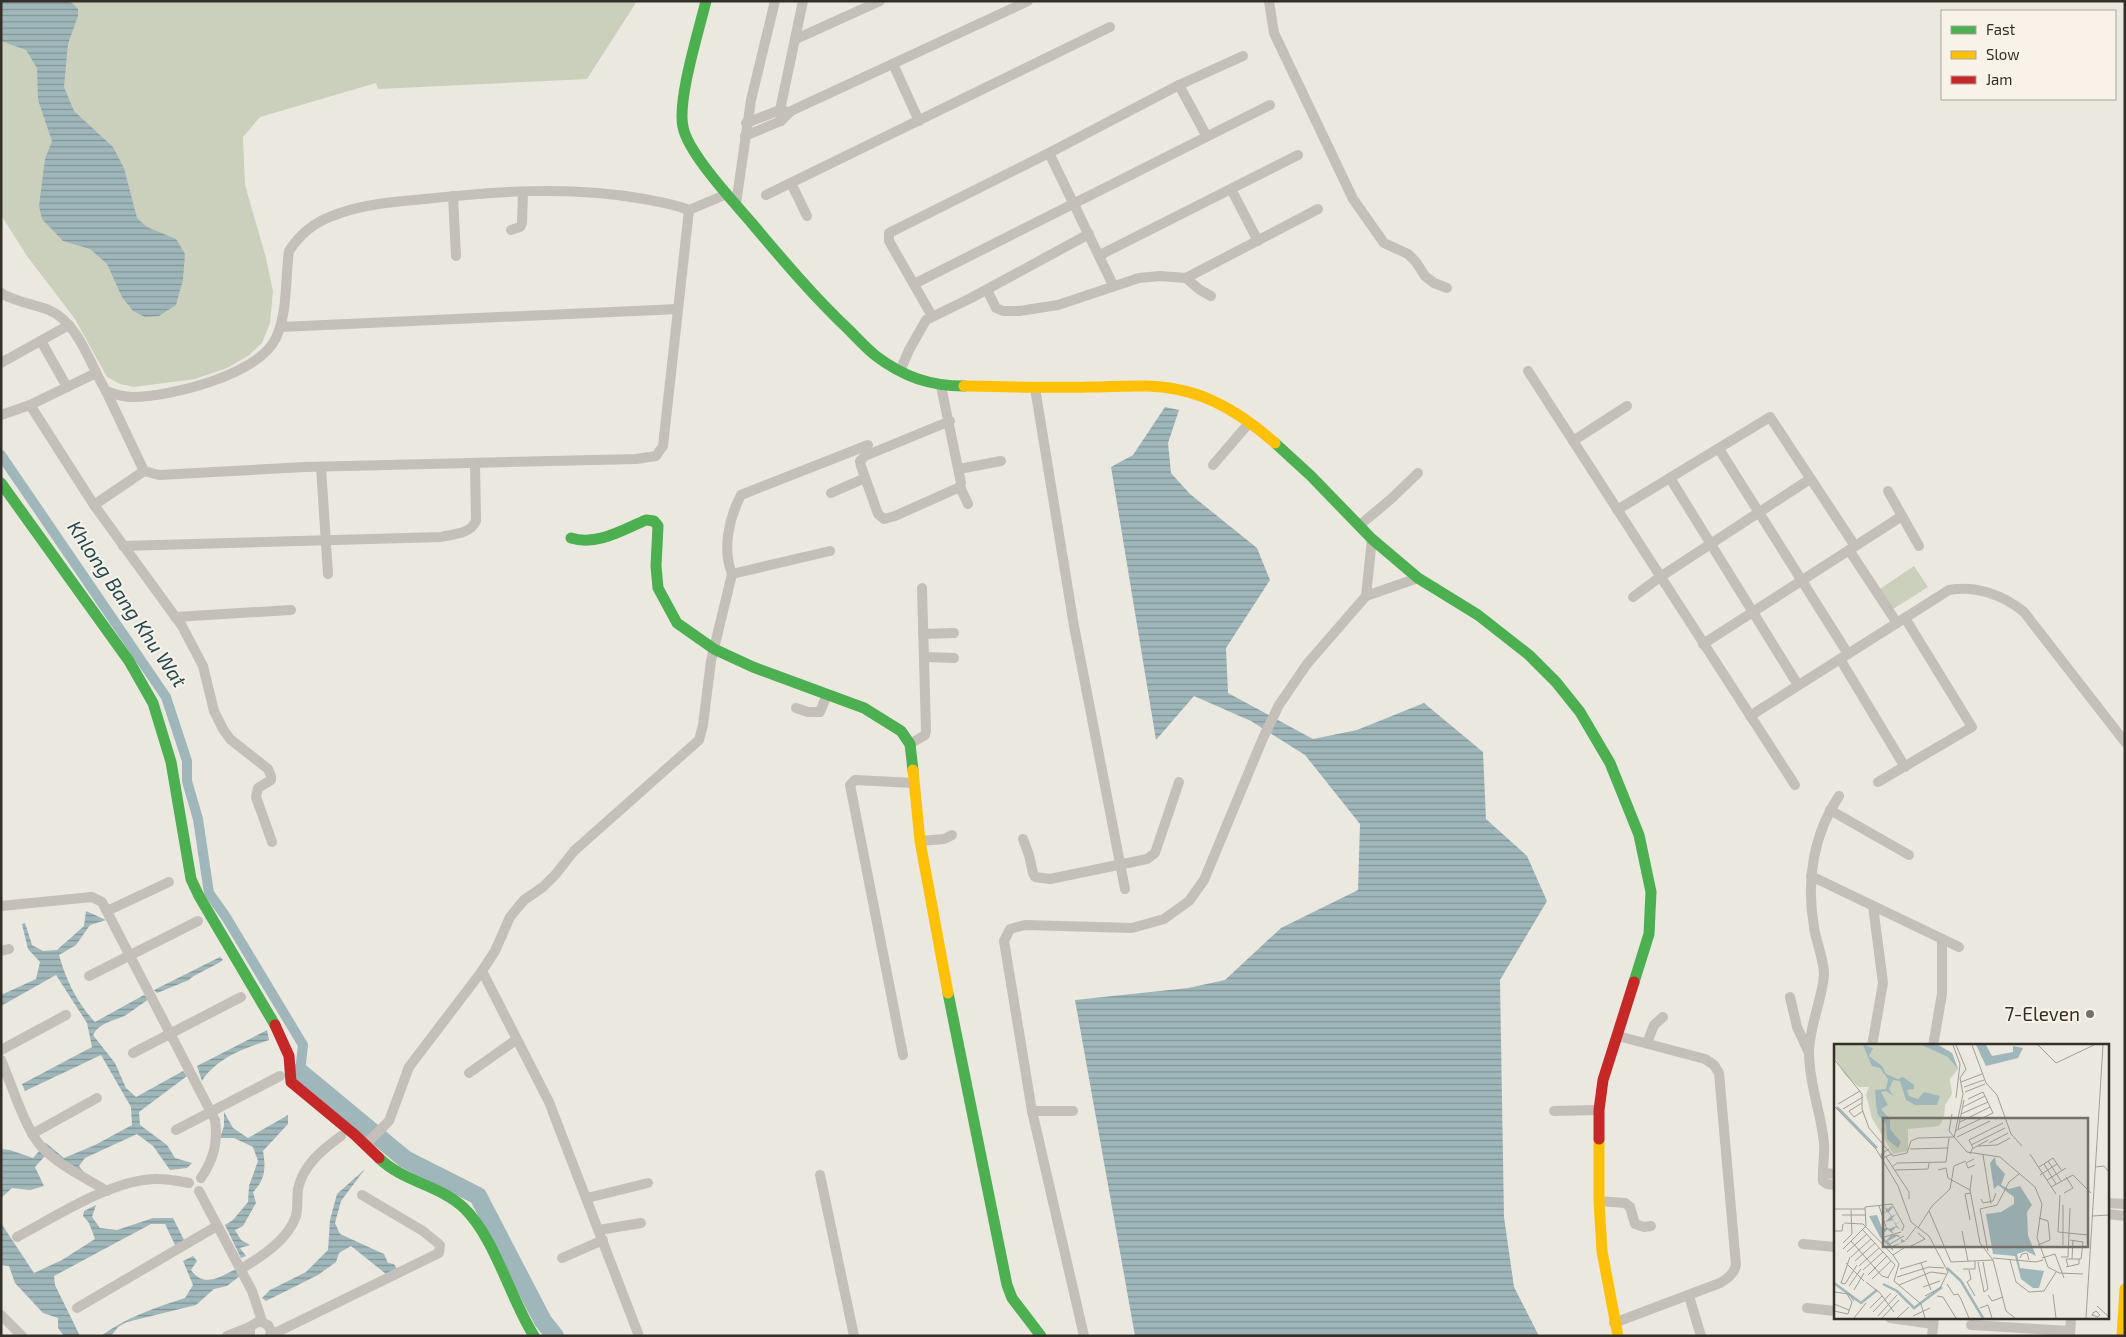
<svg xmlns="http://www.w3.org/2000/svg" width="2126" height="1337" font-family="'Exo 2',sans-serif">
  <defs>
    <pattern id="water-rules" width="6" height="5" patternUnits="userSpaceOnUse" patternTransform="scale(1.25)"><rect width="6" height="5" fill="#9fb7ba"/><path d="M0 2.5h6" fill="none" stroke="#829597"/></pattern>
  </defs>
  <rect width="100%" height="100%" fill="#ebe8e0"/>
  <g fill="#cad0bc">
    <polygon points="1,1 637,1 587,79 378,89 376,83 260,117 243,137 245,185 266,258 273,291 270,323 262,343 248,356 227,368 195,379 134,387 120,384 107,377 75,319 27,256 1,215"/>
    <polygon points="1914,566 1928,587 1893,609 1880,589"/>
  </g>
  <g fill="url(#water-rules)">
    <polygon points="1,1 65,1 72,3 78,9 78,16 68,44 64,87 74,111 113,147 124,168 137,218 147,227 176,239 185,254 183,280 176,305 159,316 145,317 133,311 122,297 107,264 90,249 63,241 42,219 39,206 45,159 52,141 38,100 37,68 26,50 1,41"/>
    <polygon points="1165,407 1179,410 1168,443 1171,473 1190,494 1257,548 1270,580 1226,648 1228,693 1313,739 1357,730 1424,703 1483,752 1486,819 1527,856 1547,901 1500,980 1504,1217 1514,1287 1539,1336 1135,1336 1075,1000 1188,988 1225,980 1281,928 1358,890 1360,824 1305,755 1251,721 1194,696 1156,740 1111,467 1133,455"/>
    <path d="M86,911L106,920L90,925L76,945L59,955C66,980 77,1003 95,1022L144,995L149,999C141,1004 134,1010 126,1015C113,1022 101,1021 93,1035L115,1063L126,1088L136,1097L183,1071L187,1076L139,1112L140,1125L167,1145L175,1158L192,1163L187,1168L170,1170L153,1146L137,1134L85,1158L79,1166L90,1180L45,1156L35,1167L44,1186L30,1190L12,1188L1,1198V1149L10,1150L33,1158L46,1143L64,1158L95,1145L132,1125L131,1107L101,1055L25,1091L22,1084L92,1047L87,1023L56,975L1,1006V995L36,979L40,962L28,949L22,924L25,923L32,945L43,951L57,950L84,926Z"/>
    <path d="M220,957L223,960C215,966 191,976 189,980L157,993L154,990Z"/>
    <path d="M267,1030L269,1040C245,1048 216,1058 202,1081L197,1066Z"/>
    <path d="M224,1112L233,1128L248,1138L288,1115V1124L263,1151C266,1168 265,1180 253,1192L256,1203L243,1226L235,1230L241,1240L250,1245L240,1248L246,1256L241,1258L225,1225L233,1220L248,1202L249,1186L258,1161L253,1147L234,1138H220L224,1126Z"/>
    <polygon points="365,1169 341,1201 335,1223 340,1234 384,1254 388,1263 394,1264 397,1269 386,1274 351,1246 339,1253 336,1262 318,1275 266,1301 262,1298 270,1290 306,1272 328,1250 330,1220 337,1194"/>
    <polygon points="96,1205 92,1217 100,1228 117,1230 153,1218 173,1218 184,1240 176,1247 165,1224 151,1224 54,1276 55,1285 80,1336 64,1336 58,1328 58,1318 43,1313 15,1283 9,1266 1,1265 1,1223 34,1273 62,1260 95,1239 89,1223 83,1216 84,1211"/>
    <path d="M193,1256L197,1261L191,1270C204,1289 221,1276 238,1268L241,1275L227,1286L214,1289L196,1305L127,1322L118,1327L111,1336H101C127,1317 154,1308 185,1298L193,1285L183,1261Z"/>
  </g>
  <g fill="none" stroke-linecap="round" stroke-linejoin="round">
    <polyline stroke="#9fb7ba" stroke-width="10" points="1,455 166,697 187,761 187,781 198,819 209,893 226,917 303,1045 300,1072"/>
    <polyline stroke="#9fb7ba" stroke-width="18" points="300,1072 405,1159 478,1196 543,1321 555,1336"/>
    <g stroke="#c4bfb9" stroke-width="10">
      <polyline points="1269,1 1274,33 1353,199 1384,243 1408,254 1416,262 1425,276 1434,283 1447,288"/>
      <polyline points="796,39 880,1"/>
      <polyline points="893,64 919,121"/>
      <polyline points="1179,85 1206,135"/>
      <polyline points="781,121 780,110 803,1"/>
      <polyline points="746,123 780,110 785,111"/>
      <polyline points="745,136 781,121 791,111 1028,1"/>
      <polyline points="1049,153 1113,285"/>
      <polyline points="791,183 807,216"/>
      <polyline points="1231,189 1258,241"/>
      <polyline points="766,195 1110,27"/>
      <polyline points="453,196 456,256"/>
      <polyline points="736,204 751,100 775,1"/>
      <polyline points="511,230 520,227 522,223 523,192"/>
      <polyline points="1100,255 1298,155"/>
      <polyline points="1186,278 1200,290 1211,296"/>
      <polyline points="914,284 1270,105"/>
      <polyline points="987,290 996,308 1003,311 1019,311 1058,305 1139,278 1160,276 1186,278 1318,209"/>
      <path d="M1,293C15,302 34,304 49,310C79,323 90,365 106,391C114,394 123,397 132,397C170,397 258,375 276,338C288,312 285,279 289,251C300,234 313,223 332,216C362,204 393,202 425,199C497,191 573,186 644,199C660,202 674,204 689,210L727,194"/>
      <polyline points="932,316 889,241 889,233 1049,153 1179,85 1243,56"/>
      <polyline points="281,327 678,309"/>
      <polyline points="41,341 67,387"/>
      <polyline points="1,363 69,325"/>
      <polyline points="900,371 909,350 926,320 971,298 1089,234"/>
      <polyline points="1528,371 1795,785"/>
      <polyline points="941,386 961,483 960,487 968,504"/>
      <polyline points="1035,388 1074,626 1125,889"/>
      <polyline points="106,391 144,471 159,475 305,467 636,459 656,456 663,446 689,210"/>
      <polyline points="30,405 94,505 182,626 203,666 214,711 223,729 230,739 268,769 271,776 271,780 258,788 256,797 272,842"/>
      <polyline points="1,415 30,405 96,373"/>
      <polyline points="950,421 865,456 860,461 861,466 878,514 884,519 895,516 960,487"/>
      <polyline points="1573,441 1627,406"/>
      <polyline points="1719,449 1848,654"/>
      <polyline points="1213,465 1249,423"/>
      <polyline points="321,467 328,574"/>
      <polyline points="959,469 1001,461"/>
      <polyline points="1670,478 1798,685"/>
      <polyline points="1888,491 1919,546"/>
      <polyline points="831,493 865,478"/>
      <polyline points="94,505 144,471"/>
      <polyline points="1617,510 1770,417 1855,546"/>
      <polyline points="1360,525 1392,498 1418,473"/>
      <path d="M123,546L441,537C454,534 470,534 476,521L475,463"/>
      <polyline points="1849,550 1897,623"/>
      <polyline points="732,574 830,551"/>
      <polyline points="1366,596 1372,539"/>
      <polyline points="1633,597 1660,577 1810,479"/>
      <polyline points="175,617 291,610"/>
      <polyline points="923,634 954,633"/>
      <polyline points="1703,644 1902,516"/>
      <polyline points="924,657 954,658"/>
      <polyline points="1840,659 1905,767"/>
      <polyline points="796,708 808,712 820,712 827,695"/>
      <path d="M1750,716L1949,590C1976,585 2003,595 2024,612L2125,742"/>
      <polyline points="910,744 925,735 926,731 922,588"/>
      <polyline points="1878,782 1972,727 1905,618"/>
      <polyline points="1830,810 1909,855"/>
      <polyline points="1023,839 1029,855 1033,873 1035,877 1050,879 1147,859 1155,853 1179,782"/>
      <polyline points="920,841 944,839 952,835"/>
      <polyline points="1811,876 1959,947"/>
      <path d="M1,906L92,897L102,902L215,1120C218,1142 214,1159 201,1178"/>
      <polyline points="107,911 169,882"/>
      <polyline points="1,951 9,949"/>
      <polyline points="482,971 549,1102 639,1336"/>
      <polyline points="89,976 198,921"/>
      <polyline points="1790,997 1797,1027 1808,1051"/>
      <polyline points="1647,1043 1654,1025 1663,1017"/>
      <polyline points="1872,1046 1883,983 1873,906"/>
      <polyline points="1933,1046 1942,994 1942,939"/>
      <polyline points="1,1050 66,1015"/>
      <polyline points="133,1053 241,997"/>
      <polyline points="903,1055 850,785 855,780 914,783"/>
      <path d="M1,1060C11,1083 25,1128 40,1145C57,1165 86,1178 107,1191"/>
      <polyline points="469,1073 516,1040"/>
      <polyline points="1032,1111 1073,1111"/>
      <polyline points="1554,1111 1599,1110"/>
      <polyline points="176,1130 280,1076"/>
      <polyline points="32,1134 97,1098"/>
      <path d="M366,1144L389,1121L409,1067L482,971L495,951L510,917L524,900L543,887L555,875L574,851L699,740L703,725L711,661L732,574C722,549 729,518 741,495L868,445"/>
      <polyline points="1823,1173 1835,1174"/>
      <polyline points="820,1175 854,1336"/>
      <path d="M1835,1185L1827,1184L1823,1181C1822,1168 1825,1155 1824,1143C1821,1112 1809,1084 1809,1053C1809,1026 1822,1001 1824,975C1824,958 1816,943 1814,927C1806,881 1813,835 1839,796"/>
      <polyline points="199,1191 252,1291 262,1321"/>
      <polyline points="587,1198 648,1183"/>
      <polyline points="1599,1201 1625,1203 1630,1207 1635,1224 1644,1227 1651,1226"/>
      <polyline points="2107,1203 2125,1204"/>
      <polyline points="2107,1214 2125,1216"/>
      <polyline points="599,1230 641,1223"/>
      <path d="M17,1237C55,1217 114,1178 158,1179C169,1179 179,1181 189,1183"/>
      <polyline points="1803,1244 1835,1247"/>
      <polyline points="562,1258 603,1240"/>
      <path d="M241,1269C261,1257 288,1240 296,1216C298,1208 297,1197 298,1189C303,1165 323,1149 341,1136"/>
      <polyline points="1689,1296 1701,1336"/>
      <polyline points="77,1308 217,1226"/>
      <polyline points="1807,1308 1835,1311"/>
      <polyline points="1,1315 22,1336"/>
      <polyline points="1890,1318 1933,1324"/>
      <path d="M1614,1323L1720,1283C1728,1278 1734,1274 1736,1265L1719,1073L1714,1065L1705,1059L1618,1036"/>
      <polyline points="1971,1325 2070,1331"/>
      <polyline points="271,1335 439,1253 440,1245 423,1231 362,1195"/>
      <polyline points="227,1336 250,1327"/>
      <polyline points="250,1336 250,1327 259,1321 268,1325 271,1331 270,1336"/>
      <polyline points="1084,1336 1032,1111 1004,941 1010,929 1025,925 1132,928 1164,919 1189,901 1204,880 1263,738 1279,705 1307,664 1366,596 1418,578"/>
      <polyline points="1932,1336 1934,1318"/>
      <polyline points="2070,1336 2071,1318"/>
    </g>
    <g stroke="#4caf50" stroke-width="11">
      <path d="M706,1C699,30 677,100 683,127C688,153 732,200 750,221C782,259 813,296 849,330C858,339 867,349 876,356C904,377 930,386 964,386"/>
      <polyline points="1275,443 1311,476 1372,539 1418,578 1478,615 1529,655 1556,682 1580,712 1610,763 1639,835 1651,892 1649,934 1634,982"/>
      <polyline points="1,483 129,661 153,703 171,762 191,879 199,896 275,1025"/>
      <path d="M571,538C597,546 622,530 646,520L654,521L658,526L656,566L658,588L677,623L714,649L753,667L864,708L901,731L910,744L913,770"/>
      <polyline points="948,993 1007,1285 1012,1298 1041,1336"/>
      <path d="M379,1158C403,1182 440,1185 464,1208C495,1238 510,1298 534,1336"/>
    </g>
    <g stroke="#ffc107" stroke-width="11">
      <path d="M964,386C1006,387 1047,388 1089,387C1119,387 1150,383 1180,390C1215,397 1249,420 1275,443"/>
      <polyline points="913,770 920,841 948,993"/>
      <polyline points="1599,1139 1599,1201 1602,1251 1618,1336"/>
      <polyline points="2122,1336 2125,1289"/>
    </g>
    <g stroke="#c62828" stroke-width="11">
      <polyline points="275,1025 289,1056 291,1082 355,1135 379,1158"/>
      <polyline points="1599,1139 1599,1110 1603,1080 1634,982"/>
    </g>
  </g>
  <circle fill="#746f68" stroke="#f8f2e8" stroke-width="2" cx="2090" cy="1014" r="5"/>
  <g text-anchor="middle" stroke-width="4" stroke-linejoin="round" paint-order="stroke">
    <g font-size="19" fill="#342e28" stroke="#f8f2e8" text-anchor="end">
      <text x="2080" y="1021">7-Eleven</text>
    </g>
    <g font-size="20" font-style="italic" fill="#224952" stroke="#f8f2e8">
      <text transform="translate(127 604) rotate(56)" y="7">Khlong Bang Khu Wat</text>
    </g>
  </g>
  <g transform="translate(1834 1044)">
    <rect width="275" height="275" fill="#ebe8e0"/>
    <path d="M0,1H104L118,9L124,25L116,35L118,50L111,61L110,74L105,82L74,85V107L59,110L38,74L32,51L35,43H25L11,31L0,12Z" fill="#cad0bc"/>
    <path d="M29,1L39,4L35,12L48,22L52,30L64,35L69,33L80,41V45L73,46L75,52L84,55L90,48L106,52L103,61H81L72,56L66,37L59,36L55,45L59,52L52,47L47,48L54,61L47,65L56,75V85L67,98L64,104L53,95L52,80L44,71L42,61L41,46L52,45L54,35L46,24L38,22ZM88,1H104L118,9L124,25L114,13ZM142,1H152L158,12L179,8V2L189,4L184,14L152,22ZM161,113L162,120L171,130L167,141L175,145L186,142L198,161L193,168L194,191L202,212L192,207L183,210L186,224L210,227L205,244H199L187,235L181,212L159,210L152,170L167,168L180,160V153L164,141L160,145L156,119ZM57,162L59,163L55,168L58,172L63,170L58,174L62,180L66,177L62,181L67,186L62,183L57,188L54,185L48,191L52,197L58,190L65,191L66,194L63,192L54,197L58,203L60,201L67,199V195L72,197L59,203V207L46,193L35,172L43,171L48,184H53L55,185L62,182L59,176L51,178L57,172L54,168L47,170L52,168L51,163L54,165Z" fill="#9fb7ba"/>
    <path fill="none" stroke="#9fb7ba" stroke-width="2.5" d="M3,63L43,104M113,224L127,237L149,274M0,239L27,259L43,246M49,240L63,247L80,264L108,243"/>
    <path fill="none" stroke="#a29e96" stroke-width="1" d="M119,1L126,20L122,54M138,1L152,39L163,51L177,90L188,102M204,1L222,19L260,1M0,15L28,50V65L35,84L59,112L73,109L77,97L84,94L119,93M127,38L148,30M130,43L150,36M131,48L151,40M28,59L15,67L20,73L29,67M4,60L26,47M0,62L42,105L64,142L77,178L95,192L114,228L106,244L91,252M129,63L151,52M9,65L29,53M118,70L115,87L133,108L166,113L201,143L208,160L203,194L214,223L225,229L249,230M127,70L154,58M126,78L156,63M124,85L130,56M121,87L159,69L149,48L134,55M123,93L156,77M120,94L129,50L126,34L132,25L122,1M155,99L174,89M137,101L171,84M144,102L163,101L176,94M139,104L135,96L169,79M55,105L47,110L48,114L58,110M76,105L114,104M136,110L138,105L154,96M196,110L222,150M149,111L157,160M52,113L75,148V155M140,115L132,119L134,124L141,121M214,117L227,137M210,120L222,140M58,123L63,119L112,118L115,94M205,123L219,114L228,127M261,123L270,122L275,128M61,126L94,125L95,119M104,126L112,124L114,134L136,146L146,199L159,216L172,267L181,274M206,131L223,120M213,136L232,124M217,143L239,131L257,149M136,146L138,131M230,149L239,144L232,133M226,151L224,188L254,191M147,155L149,159L159,157L162,149M45,162L52,183L59,189M0,165H31M95,167L117,218L159,216M8,171H32M258,172L275,171M136,176L131,150L137,149M10,179L29,180L59,211L65,220L60,237L87,260L91,274M32,182L31,163L58,160L70,182L68,187M84,184L98,162L116,145L120,122L132,117M28,185L61,221L54,233M0,187H8L9,180M128,187L134,217M50,193L67,188M72,196L82,183M17,197L48,232L55,234M9,199L18,190L17,166M56,200L70,192M204,201L216,196L214,177L205,174M229,201V161M75,203L91,195L84,189M9,205L32,182M154,207L146,165L163,161L175,138L185,130M13,208L33,190M59,211L73,202M17,213L37,195M227,213H234L236,164M159,214L202,218L209,216M186,214L188,210L193,209L195,216M208,214L221,210L230,234M238,215L239,196M176,216L182,238L195,248L210,247L222,228M21,217L41,199M144,218L150,248L154,245L149,218M12,219L30,237M87,219L97,246M25,222L45,204M234,222L232,215H247L249,198L236,196M232,223L245,220V215M66,225L93,217M129,225H141V217M29,226L49,208M135,226L137,235L133,238L141,252M34,231L53,212M63,233L95,223L110,224M38,235L57,217M32,238L46,249L60,268M7,239L16,213M7,239L11,240L23,221M113,240L120,251L124,250L127,255L135,274M65,241L97,228L112,230M15,242L27,225M89,243L106,237M20,246L30,229M0,248L15,250L20,257M219,250L222,274M154,251L158,257L169,253M103,252L109,253L122,274M0,260L15,266M263,262L275,273M36,264L48,252M146,264L154,261L158,274M0,267L14,270L18,258L13,250M39,268L57,249M44,272L63,251M79,272L96,264M258,272L259,269L262,267L266,271L263,273L259,271M20,274L32,259M48,274L65,256M63,274L75,263M252,274L269,1"/>
    <path fill="#746f68" fill-opacity="0.15" stroke="#746f68" stroke-width="2.5" d="M49,74H254V203H49Z"/>
    <rect width="275" height="275" fill="none" stroke="#342e28" stroke-width="2.5"/>
  </g>
  <rect width="2126" height="1337" fill="none" stroke="#342e28" stroke-width="5"/>
  <rect x="1941" y="10" width="175" height="90" fill="#f8f2e8" stroke="#aaa49b"/>
  <rect x="1951" y="26" width="25" height="8" fill="#4caf50" stroke="#aaa49b"/>
  <text x="1986" y="35" font-size="15" fill="#342e28">Fast</text>
  <rect x="1951" y="51" width="25" height="8" fill="#ffc107" stroke="#aaa49b"/>
  <text x="1986" y="60" font-size="15" fill="#342e28">Slow</text>
  <rect x="1951" y="76" width="25" height="8" fill="#c62828" stroke="#aaa49b"/>
  <text x="1986" y="85" font-size="15" fill="#342e28">Jam</text>
</svg>
